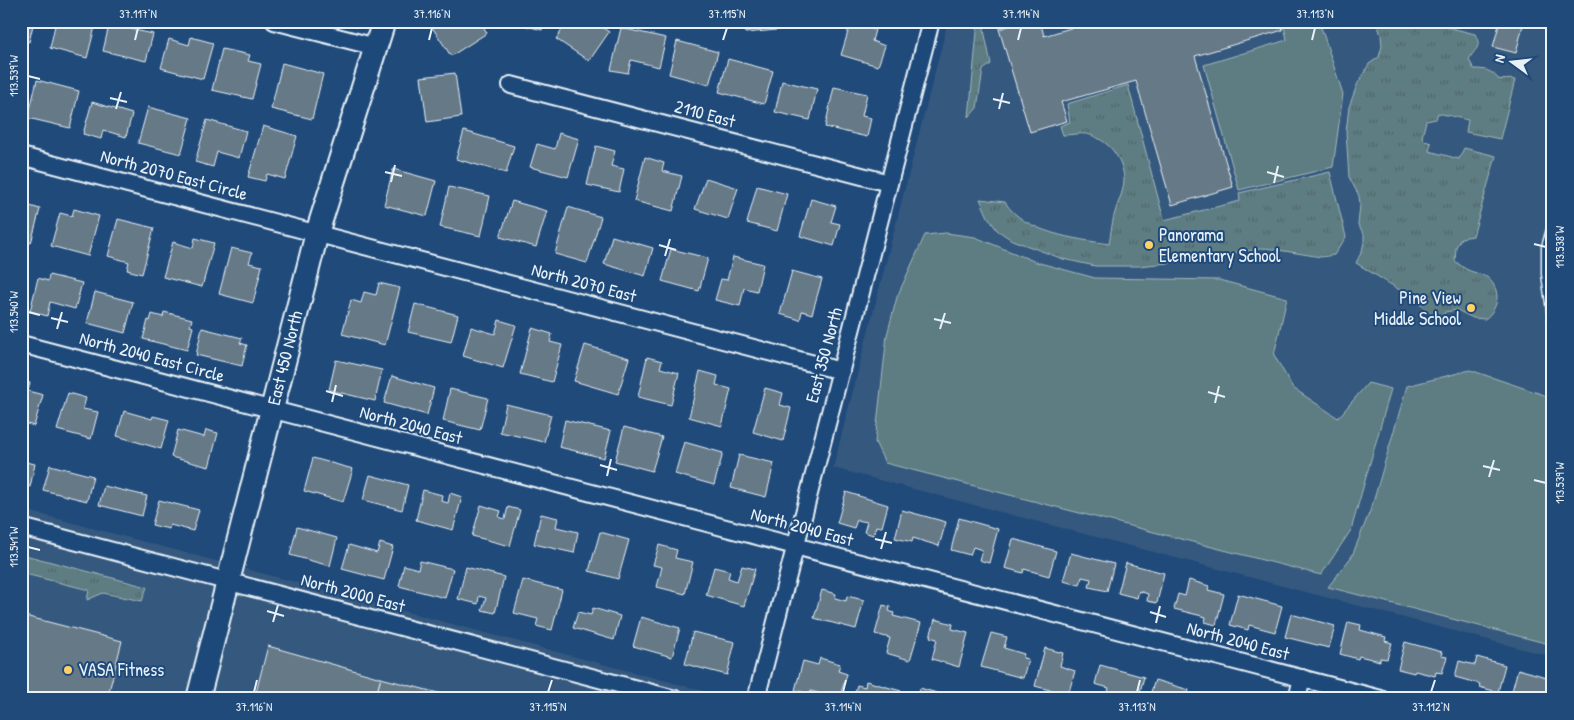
<svg xmlns="http://www.w3.org/2000/svg" width="1574" height="720" font-family="'Patrick Hand',sans-serif">
  <defs>
    <pattern id="grass-tufts" width="24" height="20" patternUnits="userSpaceOnUse" patternTransform="scale(1.25)"><rect width="24" height="20" fill="#5d7d82"/><path d="M3 7l-1-3M5 7V3M7 7l1-3M15 17l-1-3M17 17v-4M19 17l1-3" fill="none" stroke="#536569"/></pattern>
  </defs>
  <rect width="100%" height="100%" fill="#1f4a7a"/>
  <filter id="ink" filterUnits="userSpaceOnUse"><feTurbulence type="fractalNoise" baseFrequency=".02" numOctaves="2"/><feDisplacementMap in="SourceGraphic" scale="10" xChannelSelector="R" yChannelSelector="G"/><feConvolveMatrix kernelMatrix="1 2 1 2 8 2 1 2 1" color-interpolation-filters="sRGB"/></filter>
  <g filter="url(#ink)">
    <g fill="#34587e">
      <polygon points="948,21 1553,21 1553,657 833,468"/>
      <polygon points="21,509 734,699 21,699"/>
    </g>
    <g fill="url(#grass-tufts)" stroke="#a2b7bd">
      <polygon points="978,21 986,21 984,30 991,64 983,70 977,108 969,117"/>
      <path d="M1376,21H1448L1447,27L1475,34C1483,49 1474,48 1469,60L1474,69C1484,69 1492,70 1498,79C1504,81 1509,78 1515,80L1500,139L1466,132L1468,120L1438,113L1436,119L1426,121L1422,137L1425,141L1431,143L1429,151L1459,159L1464,148L1496,156L1473,236L1461,238L1456,247L1455,261C1459,264 1463,268 1468,270C1474,273 1484,274 1489,279C1502,292 1498,309 1485,319L1473,318L1457,310L1445,312L1440,321L1411,297L1356,263L1362,251L1364,242V234L1358,225L1360,205L1359,196L1349,177L1346,132L1349,107L1357,85L1369,64L1379,57L1382,46L1381,35Z"/>
      <path d="M1128,85L1164,220L1240,201L1239,193L1330,172L1346,237L1334,255L1321,257L1266,248L1178,262L1138,266H1095L1063,259L1012,240L997,230L988,217L980,199L1005,202C1024,233 1076,239 1109,244C1111,233 1112,220 1116,209C1119,200 1124,190 1124,179C1123,157 1107,139 1087,134C1080,133 1071,135 1063,135L1060,126L1070,122L1067,104Z"/>
      <polygon points="21,554 147,587 142,601 103,593 87,600 89,590 21,573"/>
    </g>
    <g fill="#5d7d82" stroke="#a2b7bd">
      <polygon points="1283,21 1319,21 1343,94 1333,167 1239,190 1204,65 1287,40"/>
      <polygon points="946,233 975,237 1036,262 1095,278 1219,280 1287,298 1274,355 1293,388 1338,418 1368,383 1391,389 1351,530 1321,575 885,463 875,442 887,335 897,297 925,235"/>
      <polygon points="1470,370 1553,398 1553,645 1328,587 1352,556 1372,506 1407,386"/>
    </g>
    <g fill="#667987" stroke="#e8f1f8">
      <polygon points="21,21 34,21 29,42 21,40"/>
      <polygon points="56,21 90,21 96,23 87,58 50,48"/>
      <polygon points="110,21 132,21 130,29 153,34 146,61 103,51"/>
      <polygon points="435,21 480,21 487,33 451,56 430,24"/>
      <polygon points="515,21 544,21 542,30 515,23"/>
      <polygon points="568,21 593,21 609,32 589,61 556,39"/>
      <polygon points="744,21 786,21 787,29 745,33"/>
      <polygon points="1025,21 1040,21 1044,36 1094,21 1280,21 1283,30 1195,56 1233,187 1172,205 1136,81 1061,102 1067,121 1030,132 999,29"/>
      <polygon points="1500,21 1524,21 1516,53 1493,47"/>
      <polygon points="851,22 875,30 872,41 885,46 878,66 841,55"/>
      <polygon points="621,28 666,38 659,67 631,60 628,73 611,70"/>
      <polygon points="191,37 213,43 203,79 161,68 169,39 189,45"/>
      <polygon points="677,41 718,52 709,85 669,74"/>
      <polygon points="222,49 250,55 248,61 261,64 252,99 212,90"/>
      <polygon points="728,59 773,71 764,104 719,92"/>
      <polygon points="282,63 323,74 312,119 271,109"/>
      <polygon points="21,66 27,68 21,91"/>
      <polygon points="455,73 461,117 427,122 421,77"/>
      <polygon points="37,80 79,91 70,128 28,118"/>
      <polygon points="782,81 817,89 810,120 775,112"/>
      <polygon points="834,87 867,94 862,116 871,118 867,137 825,127"/>
      <polygon points="92,102 132,114 126,137 103,130 101,139 83,134"/>
      <polygon points="148,107 191,118 181,154 138,143"/>
      <polygon points="207,120 246,131 239,158 217,152 213,167 195,162"/>
      <polygon points="263,126 297,136 285,179 267,174 265,181 248,177"/>
      <polygon points="464,131 514,146 506,173 456,159"/>
      <polygon points="559,133 579,139 568,177 530,167 537,144 555,149"/>
      <polygon points="596,146 615,151 611,166 624,169 619,192 587,185"/>
      <polygon points="645,157 664,163 662,171 682,176 673,211 634,201"/>
      <polygon points="393,169 436,181 427,216 384,205"/>
      <polygon points="706,178 738,188 728,219 695,209"/>
      <polygon points="757,186 787,194 777,231 747,223"/>
      <polygon points="449,187 490,196 481,236 440,227"/>
      <polygon points="21,192 26,194 23,204 40,209 31,243 21,241"/>
      <polygon points="811,199 836,206 831,222 840,224 834,246 800,236"/>
      <polygon points="512,201 547,211 536,247 500,237"/>
      <polygon points="568,207 601,217 587,263 555,254"/>
      <polygon points="74,209 99,216 88,256 51,246 60,213 72,216"/>
      <polygon points="118,219 154,228 142,274 127,270 129,262 108,256"/>
      <polygon points="612,236 653,248 645,276 604,264"/>
      <polygon points="195,238 214,243 202,287 163,277 173,242 193,248"/>
      <polygon points="231,248 252,253 249,263 262,266 253,303 219,294"/>
      <polygon points="671,249 708,258 699,291 662,281"/>
      <polygon points="733,257 763,264 757,291 744,288 740,306 715,300 721,279 727,280"/>
      <polygon points="792,271 822,279 812,314 802,311 800,320 780,314"/>
      <polygon points="49,275 82,283 75,309 50,302 47,316 30,311 38,278 48,281"/>
      <polygon points="379,283 400,288 385,345 342,334 351,300 361,303 364,292 376,295"/>
      <polygon points="95,292 133,302 125,333 87,323"/>
      <polygon points="415,304 458,315 451,342 408,332"/>
      <polygon points="164,312 192,319 190,326 193,327 187,350 143,339 148,320 150,321 152,314 163,317"/>
      <polygon points="499,320 516,325 503,368 463,356 471,327 495,334"/>
      <polygon points="202,328 242,338 240,343 247,345 242,366 196,355"/>
      <polygon points="532,328 552,334 550,342 562,345 552,382 520,374"/>
      <polygon points="585,345 629,358 618,394 574,381"/>
      <polygon points="647,357 662,361 660,368 679,373 671,405 638,397"/>
      <polygon points="336,360 382,370 375,401 329,390"/>
      <polygon points="700,371 718,376 716,385 731,389 722,426 689,417"/>
      <polygon points="392,376 434,388 427,415 384,403"/>
      <polygon points="21,380 30,383 28,391 43,395 34,426 21,422"/>
      <polygon points="765,388 783,393 780,405 791,408 783,441 753,432"/>
      <polygon points="450,389 488,398 480,430 443,421"/>
      <polygon points="68,393 86,398 83,409 98,412 91,439 57,430"/>
      <polygon points="506,404 551,415 544,442 500,432"/>
      <polygon points="124,411 152,419 153,416 169,420 161,449 117,436"/>
      <polygon points="565,420 611,431 604,458 559,447"/>
      <polygon points="624,427 662,437 652,471 615,461"/>
      <polygon points="178,430 204,437 206,430 218,433 209,467 171,457"/>
      <polygon points="684,442 723,453 714,485 675,474"/>
      <polygon points="739,455 774,463 766,497 731,488"/>
      <polygon points="313,458 353,469 343,502 304,491"/>
      <polygon points="21,461 35,464 30,487 21,485"/>
      <polygon points="50,465 93,476 87,501 43,490"/>
      <polygon points="370,475 408,485 402,510 363,500"/>
      <polygon points="104,486 147,496 142,516 99,505"/>
      <polygon points="423,490 442,495 441,501 448,503 450,493 462,497 453,530 416,520"/>
      <polygon points="846,492 888,505 882,527 876,526 873,535 864,532 867,522 857,520 854,528 837,523"/>
      <polygon points="159,500 199,510 193,531 170,525 169,529 152,525"/>
      <polygon points="481,505 501,511 499,517 505,519 508,507 520,510 510,546 472,536"/>
      <polygon points="902,510 946,522 939,546 913,538 912,542 895,538"/>
      <polygon points="541,514 558,518 556,527 578,532 574,553 534,544"/>
      <polygon points="959,518 998,529 989,563 979,560 982,550 973,547 970,555 951,550"/>
      <polygon points="297,527 337,538 330,566 290,555"/>
      <polygon points="600,532 629,540 618,579 589,571"/>
      <polygon points="1013,539 1056,551 1049,576 1024,569 1023,573 1005,568"/>
      <polygon points="380,543 393,547 384,580 342,569 349,545 377,553"/>
      <polygon points="659,545 677,550 675,558 693,562 685,594 657,587 662,567 653,565"/>
      <polygon points="1071,553 1114,564 1107,591 1089,587 1091,579 1082,577 1080,585 1063,581"/>
      <polygon points="420,561 453,569 445,598 399,586 404,565 418,569"/>
      <polygon points="1126,563 1164,573 1157,603 1147,601 1148,594 1139,591 1137,598 1118,593"/>
      <polygon points="742,566 755,569 744,606 706,595 714,567 730,571 728,578 737,581"/>
      <polygon points="466,567 504,577 495,613 482,610 486,598 479,596 478,604 458,599"/>
      <polygon points="523,580 562,590 552,630 536,626 538,619 514,613"/>
      <polygon points="1189,580 1209,586 1208,590 1224,594 1216,625 1205,622 1206,617 1174,609 1178,594 1185,596"/>
      <polygon points="822,590 836,594 835,598 846,601 847,596 864,600 856,629 814,618"/>
      <polygon points="1238,594 1282,606 1275,632 1249,625 1248,630 1230,625"/>
      <polygon points="883,605 890,607 889,611 894,613 893,616 921,623 910,660 886,653 890,638 875,634"/>
      <polygon points="593,608 620,616 614,640 573,628 578,612 591,615"/>
      <polygon points="1291,614 1335,626 1329,648 1285,637"/>
      <polygon points="21,615 122,641 107,699 21,699"/>
      <polygon points="641,617 680,628 672,657 633,646"/>
      <polygon points="935,619 953,624 952,629 968,633 959,667 932,659 937,639 930,637"/>
      <polygon points="1348,622 1361,625 1360,630 1386,637 1385,641 1392,643 1387,659 1380,658 1380,661 1359,656 1358,659 1340,654"/>
      <polygon points="693,632 735,642 727,675 685,664"/>
      <polygon points="991,633 1007,637 1004,648 1024,654 1023,658 1028,659 1023,678 981,667"/>
      <polygon points="1405,642 1442,652 1441,656 1447,657 1442,673 1436,672 1435,676 1415,671 1414,673 1398,669"/>
      <polygon points="268,646 381,678 375,699 265,699 255,696"/>
      <polygon points="1045,648 1063,653 1060,666 1075,671 1068,695 1035,686"/>
      <polygon points="1477,657 1505,665 1498,692 1479,687 1480,684 1455,677 1459,661 1475,665"/>
      <polygon points="820,658 840,664 838,671 847,674 839,699 811,691 810,694 795,690 803,661 818,665"/>
      <polygon points="1100,665 1144,677 1138,699 1106,699 1109,688 1095,684"/>
      <polygon points="1518,669 1553,679 1553,699 1539,699 1512,691"/>
      <polygon points="381,678 461,699 375,699"/>
      <polygon points="1155,680 1189,690 1187,697 1193,699 1161,699 1150,695"/>
      <polygon points="866,681 901,691 899,699 861,699 854,696 857,685 865,687"/>
      <polygon points="920,688 957,699 917,699"/>
      <polygon points="1211,693 1232,699 1210,699"/>
    </g>
    <g fill="none" stroke-linecap="round" stroke-linejoin="round">
      <defs>
        <polyline id="lane" points="1553,222 1546,247 1546,274 1553,325"/>
        <g id="street">
          <polyline points="274,21 376,47"/>
          <polyline points="511,85 889,183"/>
          <polyline points="21,156 841,371"/>
          <polyline points="21,344 1381,699"/>
          <polyline points="21,527 675,699"/>
          <polyline points="756,699 931,21"/>
          <polyline points="1297,699 1302,678"/>
        </g>
        <polyline id="secondary" points="198,699 317,233 384,21"/>
      </defs>
      <use href="#lane" stroke="#e8f1f8" stroke-width="11"/>
      <use href="#street" stroke="#e8f1f8" stroke-width="20"/>
      <use href="#secondary" stroke="#e8f1f8" stroke-width="26"/>
      <use href="#lane" stroke="#1f4a7a" stroke-width="8"/>
      <use href="#street" stroke="#1f4a7a" stroke-width="16"/>
      <use href="#secondary" stroke="#1f4a7a" stroke-width="22"/>
    </g>
  </g>
  <path fill="none" stroke="#e8f1f8" stroke-width="2" d="M135,40L138,28M429,40L432,28M723,40L727,28M1018,40L1021,28M1312,40L1315,28M28,76L40,79M110,98L127,102M993,99L1010,103M116,109L121,92M999,109L1003,93M385,172L402,176M1267,172L1284,177M391,182L395,165M1274,183L1278,166M1534,244L1546,247M659,245L676,250M665,256L670,239M28,312L40,315M51,318L68,322M934,319L951,323M57,329L62,312M940,329L945,313M326,391L343,396M1208,392L1225,397M332,402L336,385M1215,403L1219,386M600,465L617,470M1483,466L1500,470M607,476L611,459M1489,477L1494,460M1534,480L1546,483M875,539L892,543M28,547L40,550M881,549L886,532M267,611L284,616M1150,612L1166,617M273,622L278,605M1156,623L1160,606M254,692L257,680M548,692L552,680M843,692L846,680M1137,692L1140,680M1431,692L1435,680"/>
  <g fill="#ffd166" stroke="#1f4a7a" stroke-width="2">
    <circle cx="1149" cy="245" r="5"/>
    <circle cx="1471" cy="308" r="5"/>
    <circle cx="68" cy="670" r="5"/>
  </g>
  <g text-anchor="middle" stroke-width="4" stroke-linejoin="round" paint-order="stroke">
    <g font-size="18" fill="#e8f1f8" stroke="#1f4a7a">
      <text transform="translate(705 114) rotate(15)" y="6">2110 East</text>
      <text transform="translate(174 175) rotate(15)" y="6">North 2070 East Circle</text>
      <text transform="translate(584 283) rotate(15)" y="6">North 2070 East</text>
      <text transform="translate(824 355) rotate(-75)" y="6">East 350 North</text>
      <text transform="translate(152 357) rotate(15)" y="6">North 2040 East Circle</text>
      <text transform="translate(285 358) rotate(-76)" y="6">East 450 North</text>
      <text transform="translate(411 425) rotate(15)" y="6">North 2040 East</text>
      <text transform="translate(802 527) rotate(15)" y="6">North 2040 East</text>
      <text transform="translate(353 593) rotate(15)" y="6">North 2000 East</text>
      <text transform="translate(1238 641) rotate(15)" y="6">North 2040 East</text>
    </g>
    <g font-size="18" fill="#e8f1f8" stroke="#1f4a7a" text-anchor="start">
      <text x="1159" y="241">Panorama<tspan x="1159" dy="21">Elementary School</tspan></text>
      <text x="1461" y="304" text-anchor="end">Pine View<tspan x="1461" dy="21">Middle School</tspan></text>
      <text x="78" y="676">VASA Fitness</text>
    </g>
  </g>
  <rect width="1574" height="720" fill="none" stroke="#1f4a7a" stroke-width="55"/>
  <g transform="translate(1512 62) rotate(285)" stroke="#1f4a7a" stroke-width="4" paint-order="stroke">
  <path d="M0-4L9 19L0 12L-9 19Z" fill="#e8f1f8"/>
  <text y="-8" font-size="14" font-weight="bold" text-anchor="middle" fill="#e8f1f8">N</text>
  </g>
  <rect x="28" y="28" width="1518" height="664" fill="none" stroke="#e8f1f8" stroke-width="2"/>
  <g font-size="12" text-anchor="middle" fill="#e8f1f8">
    <text x="138" y="18">37.117°N</text>
    <text x="432" y="18">37.116°N</text>
    <text x="727" y="18">37.115°N</text>
    <text x="1021" y="18">37.114°N</text>
    <text x="1315" y="18">37.113°N</text>
    <text transform="translate(14 76) rotate(-90)" y="4">113.539°W</text>
    <text transform="translate(1560 247) rotate(-90)" y="4">113.538°W</text>
    <text transform="translate(14 312) rotate(-90)" y="4">113.540°W</text>
    <text transform="translate(1560 483) rotate(-90)" y="4">113.539°W</text>
    <text transform="translate(14 547) rotate(-90)" y="4">113.541°W</text>
    <text x="254" y="711">37.116°N</text>
    <text x="548" y="711">37.115°N</text>
    <text x="843" y="711">37.114°N</text>
    <text x="1137" y="711">37.113°N</text>
    <text x="1431" y="711">37.112°N</text>
  </g>
</svg>
